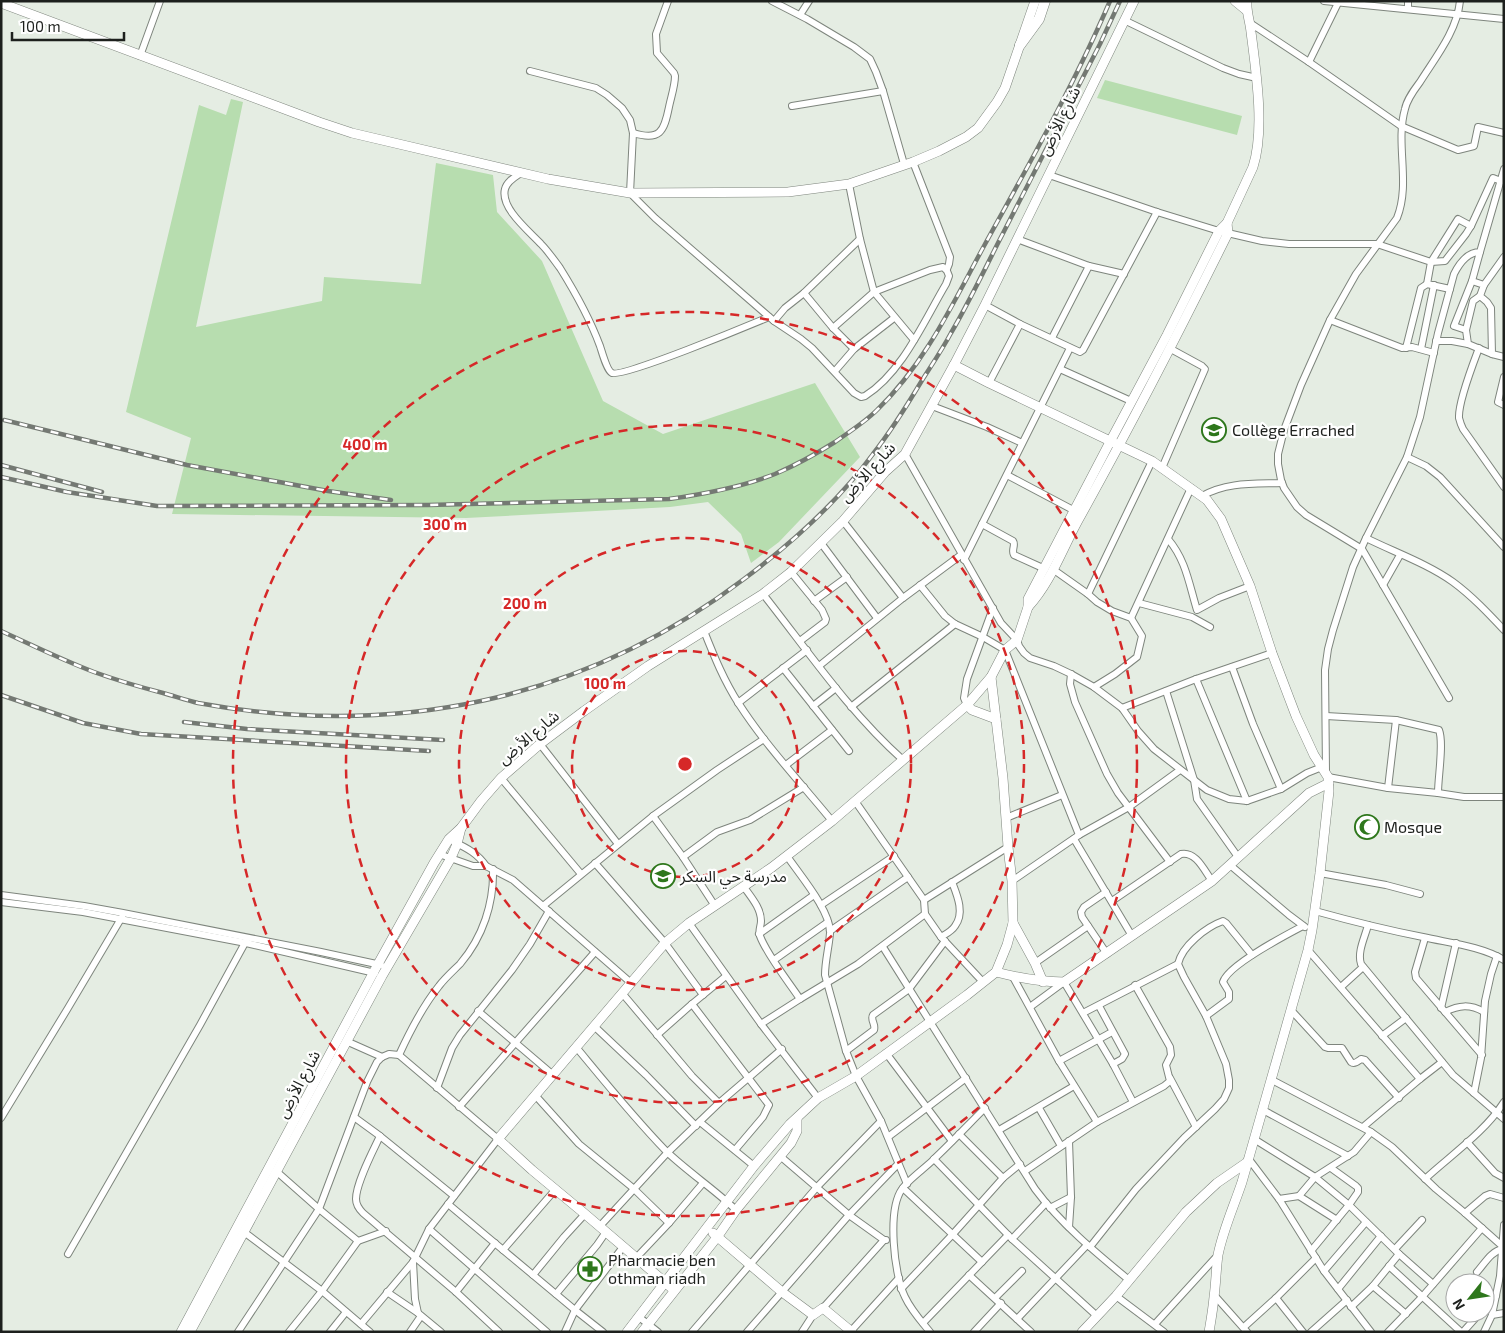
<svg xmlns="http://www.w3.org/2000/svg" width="1505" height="1333" font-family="'Exo 2','Noto Sans Arabic',sans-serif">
  <rect width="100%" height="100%" fill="#e5ede3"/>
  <g fill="#b7ddaf">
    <polygon points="1105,80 1242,116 1237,135 1097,98"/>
    <polygon points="231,99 243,102 196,327 322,301 324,277 421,284 436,163 493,175 497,212 542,261 603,401 663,434 815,383 860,457 779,542 751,563 741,534 708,502 670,507 466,518 172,514 191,438 126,412 199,105 226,115"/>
  </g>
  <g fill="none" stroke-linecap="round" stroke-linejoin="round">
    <defs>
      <g id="street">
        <polyline points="772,1 807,19 854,47 870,59 876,72 883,91 904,164"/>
        <polyline points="1324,1 1504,19"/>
        <polyline points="1408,9 1408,1"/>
        <polyline points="800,15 809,1"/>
        <polyline points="1126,21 1223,68 1239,74 1257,78"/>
        <polyline points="1250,23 1309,62 1401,126 1458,150 1474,146 1478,127 1504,133"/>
        <polyline points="140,56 160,1"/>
        <polyline points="1309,62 1339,1"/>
        <polyline points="530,71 596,88 607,95 622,108 630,120 633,133 630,193 655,218 774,321 785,308 804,293 860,239"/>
        <polyline points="792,106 883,91"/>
        <path d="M633,133C660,141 664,132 669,107C671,97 675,86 675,76L674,73L657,53L656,34L668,1"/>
        <polyline points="913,162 950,257 949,264 947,269"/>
        <path d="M521,173C515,177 507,181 505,189C500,208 529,231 541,244C548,251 554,260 560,268C575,292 590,319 600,346C602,352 607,371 612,373C622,378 750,325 769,317"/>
        <polyline points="1049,175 1157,212 1219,231 1262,241 1289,244 1377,244 1431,262 1427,284 1450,289"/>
        <polyline points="849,184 860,239 874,292 914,340"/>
        <polyline points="1017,239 1089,266 1124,274"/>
        <polyline points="1480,252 1472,281 1484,285 1480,296 1487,302 1491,308 1492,354 1504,357"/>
        <polyline points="1431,262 1458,219 1471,226 1493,178 1501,181"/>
        <polyline points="1431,262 1445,261 1466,234 1471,226"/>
        <polyline points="1472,281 1454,326 1466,330 1468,344 1492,354"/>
        <polyline points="1484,285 1504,257"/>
        <polyline points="804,293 833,328 854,349"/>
        <polyline points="985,305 1020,324 1080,352 1083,350 1157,212"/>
        <polyline points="1330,320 1402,348 1412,347 1434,353"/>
        <path d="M774,321L801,339L812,348L854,393L861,397L865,396C902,373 924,321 946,284L949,276L947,271L943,267L930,270L874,292L833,328"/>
        <polyline points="1466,330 1473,301 1480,296"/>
        <polyline points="1052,338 1089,266"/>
        <polyline points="1436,341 1452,341 1468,344"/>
        <polyline points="1406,348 1421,288 1427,284"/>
        <path d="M1479,348C1473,364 1458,402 1459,418C1460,422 1461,425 1463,429L1504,487"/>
        <polyline points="1421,349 1434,285"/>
        <polyline points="1060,369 1131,401"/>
        <polyline points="835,371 854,349 894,318"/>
        <polyline points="1504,377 1498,402 1504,405"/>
        <polyline points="989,383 1020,324"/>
        <polyline points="932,406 987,427 1022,443"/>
        <polyline points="905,454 1001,623 1017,640 1019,646 1024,653 1030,658 1054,666 1071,674 1094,687 1122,708 1138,731 1154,749 1207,790 1229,799 1247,801 1281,789 1307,773 1322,767"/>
        <polyline points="1407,457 1426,466 1440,477 1504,547"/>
        <polyline points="1162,468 1205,369 1202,366 1169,348"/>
        <polyline points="1007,475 1075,511"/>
        <path d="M1202,496C1227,482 1253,484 1282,483"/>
        <polyline points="843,521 903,598"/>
        <path d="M982,524L1013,541C1016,545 1011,550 1014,555L1045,569"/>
        <path d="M1366,538C1394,552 1428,564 1453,582C1472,596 1488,613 1504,630"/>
        <path d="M1168,539C1186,560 1189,584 1197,610L1219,598L1250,586"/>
        <polyline points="821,543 877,618"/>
        <polyline points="964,560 1070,348"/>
        <polyline points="1054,570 1088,594 1097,602 1112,611 1131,618 1142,636 1137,657 1115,674 1094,687"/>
        <polyline points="791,572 822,610 826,619 825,622 800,641"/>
        <polyline points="920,585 945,616 955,624 983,637 1005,650 1079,835"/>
        <polyline points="1383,585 1400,555"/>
        <path d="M763,594C808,651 849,712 903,760"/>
        <polyline points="1088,594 1152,461"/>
        <polyline points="814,601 847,577"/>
        <polyline points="1139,603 1192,617 1210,627"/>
        <polyline points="1131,618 1191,488"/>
        <path d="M704,631C714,656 724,681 739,704C766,746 801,783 832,821"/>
        <polyline points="819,666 903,598 961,555"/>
        <polyline points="1232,667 1253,724 1281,789"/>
        <polyline points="783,668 849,751"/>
        <polyline points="1071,674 1070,684 1075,702 1107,774 1118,793 1170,862"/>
        <polyline points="1196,679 1247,801"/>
        <polyline points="1166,691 1194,780 1197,799 1238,857"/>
        <path d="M1449,698L1362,549L1306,515L1297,507L1284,488L1281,480L1278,464V454L1284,430L1301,385L1330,320L1356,274L1397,218C1411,183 1395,144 1405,109C1407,99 1414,90 1420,82C1435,58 1457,31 1460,1"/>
        <polyline points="738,703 807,650"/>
        <polyline points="967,705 964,698 967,679 993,608"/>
        <polyline points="813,706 836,688"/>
        <polyline points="851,707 955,624"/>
        <polyline points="1122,708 1196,679 1272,653"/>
        <path d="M1326,716L1396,720L1439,730C1444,743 1438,777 1438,793"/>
        <polyline points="540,744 618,844"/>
        <polyline points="786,765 832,730"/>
        <path d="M1326,772L1325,670L1328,649L1333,630L1353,567L1366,538L1407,457L1420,417L1438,333L1454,274C1459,264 1467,252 1480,252L1504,169"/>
        <polyline points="1328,777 1388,788 1438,793 1464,797 1504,797"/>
        <polyline points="501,778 581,874"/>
        <polyline points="1388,788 1396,720"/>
        <polyline points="855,801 924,900 925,914 941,937 983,982"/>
        <polyline points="653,816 683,857 715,906"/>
        <polyline points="1006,818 1062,795"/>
        <polyline points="1074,839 1132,936"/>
        <path d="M454,842C467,848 478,854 486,866"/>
        <polyline points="439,854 473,866 486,866 513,880 630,982"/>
        <path d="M787,856C799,874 831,911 830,933C829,947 825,961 825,975L846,1051L856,1076L881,1121L907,1184"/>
        <polyline points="683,857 717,832 750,820 804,787"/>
        <polyline points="595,863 665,943 703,995"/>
        <polyline points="1230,865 1289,915 1305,927"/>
        <polyline points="1320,873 1386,885 1420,894"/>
        <polyline points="1012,881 1079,835 1129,807 1180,770"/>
        <path d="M744,887C751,897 761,908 761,921C761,926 758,931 760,936C767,955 788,981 800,999"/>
        <polyline points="1106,892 1084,907 1081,912 1082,917 1107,954"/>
        <polyline points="1,895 84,906 123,913 321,952 381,965"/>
        <polyline points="924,900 1008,847"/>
        <path d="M1112,901L1181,854C1196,851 1204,870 1212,881"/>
        <polyline points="1,902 83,912 246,943 375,973"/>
        <polyline points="821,905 894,856"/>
        <polyline points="543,906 653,816 717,770 764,739"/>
        <path d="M1315,911C1351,921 1387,930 1423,937C1449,943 1481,946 1504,960"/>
        <polyline points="689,923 761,1024 818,1098"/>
        <path d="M1368,925C1365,937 1357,952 1361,964L1453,1075L1504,1119"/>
        <polyline points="830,931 908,877"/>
        <polyline points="759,934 814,895"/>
        <path d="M941,937C946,934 952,931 955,926C965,913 957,895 952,882"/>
        <polyline points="1425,938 1415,972 1416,978 1482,1055"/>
        <path d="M883,947L1035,1189C1061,1224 1095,1252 1129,1280"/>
        <polyline points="1308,950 1420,1079"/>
        <polyline points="774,960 828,922"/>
        <polyline points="1035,963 1088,926"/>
        <polyline points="1013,977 1059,1061 1097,1122"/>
        <polyline points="1341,987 1363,967"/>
        <polyline points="622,993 692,1076 719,1103"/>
        <polyline points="692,1004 769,1105 763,1117 735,1150"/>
        <polyline points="1099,1006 1125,1054 1122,1059 1113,1064"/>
        <polyline points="1030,1007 1064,982 1113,1064 1133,1102"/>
        <polyline points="1441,1008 1456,943"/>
        <path d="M1291,1010L1325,1047L1328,1048H1342L1351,1062C1355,1065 1358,1061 1361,1059L1365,1060L1399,1098"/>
        <polyline points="478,1011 552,1074"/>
        <path d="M1445,1012C1459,1005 1470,1004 1484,1012"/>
        <polyline points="1083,1013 1178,964"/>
        <path d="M1206,1016L1229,999V992L1223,982C1228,965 1286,935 1303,926"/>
        <polyline points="761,1024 800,999 858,964 925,914"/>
        <polyline points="594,1026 646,1075 696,1126"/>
        <polyline points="657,1035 692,1004 726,976"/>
        <polyline points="1382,1036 1406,1018"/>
        <polyline points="346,1041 382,1057"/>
        <path d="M576,1047C605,1082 634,1118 666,1151C688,1172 714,1189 736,1210"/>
        <path d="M846,1051L874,1030C876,1024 870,1020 873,1015L909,989L945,941"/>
        <polyline points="886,1053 952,1141"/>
        <path d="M399,1055C410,1031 422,1007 439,986C445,978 453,971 460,964C483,937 494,903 493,869"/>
        <polyline points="1059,1061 1112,1032"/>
        <polyline points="1170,1078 1196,1127"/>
        <polyline points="1272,1080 1371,1132 1392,1147 1436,1189 1465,1213 1501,1245"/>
        <polyline points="437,1088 452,1048 460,1035 512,970 530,944 549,911"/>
        <polyline points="1474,1093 1481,1058 1485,1001 1491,974 1497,956"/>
        <polyline points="535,1095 579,1144 633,1188 669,1223"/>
        <polyline points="459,1107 595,952"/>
        <polyline points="1039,1108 1061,1146"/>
        <polyline points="1263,1110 1348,1156"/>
        <polyline points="354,1117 380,1136 454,1196"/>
        <polyline points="1,1118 68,1008 122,917"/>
        <polyline points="700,1122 754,1166"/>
        <polyline points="1363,1127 1420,1079 1442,1062"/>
        <polyline points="999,1130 1074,1086"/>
        <polyline points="959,1134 1003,1178"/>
        <path d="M380,1136C373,1151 356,1183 356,1199C356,1205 359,1209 363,1213L456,1292L499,1332"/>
        <polyline points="888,1137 966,1078"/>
        <polyline points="1254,1139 1315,1177 1349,1205 1399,1254 1433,1284"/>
        <polyline points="1069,1141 1071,1197 1069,1227"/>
        <polyline points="1467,1142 1495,1173 1504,1178"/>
        <polyline points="780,1156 849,1215 884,1240"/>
        <polyline points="1248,1158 1279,1199 1324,1271 1371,1332"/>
        <polyline points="934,1159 1012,1239 1097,1316"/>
        <polyline points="276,1171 319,1209 358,1241 322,1291 289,1332"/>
        <polyline points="1025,1171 1097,1122 1164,1086 1170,1081 1166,1065 1171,1055 1170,1047 1135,985"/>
        <path d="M1425,1179C1451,1155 1485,1132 1504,1102"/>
        <polyline points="903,1188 982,1262"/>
        <polyline points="1299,1196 1337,1220"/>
        <polyline points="1279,1199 1299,1196 1315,1177 1354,1152 1371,1132"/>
        <polyline points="448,1204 575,1310 603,1332"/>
        <polyline points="1050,1208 1071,1197"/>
        <polyline points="1465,1213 1485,1196 1490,1194 1504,1198"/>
        <polyline points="600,1226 668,1152 719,1103 782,1049"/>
        <polyline points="429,1229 547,1332"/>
        <polyline points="244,1232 322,1291 370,1332"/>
        <polyline points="1012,1239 1046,1203"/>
        <polyline points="358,1241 386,1231"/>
        <path d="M1090,1247L1136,1189L1184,1138L1215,1109L1224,1099L1229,1088V1080L1226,1064L1206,1016L1184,977L1178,964C1182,946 1206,927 1223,921L1226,923L1252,955"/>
        <polyline points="1395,1249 1422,1220"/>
        <polyline points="503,1250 555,1190"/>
        <polyline points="1311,1251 1349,1205 1358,1192 1358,1188 1356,1186 1331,1168"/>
        <polyline points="68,1254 200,1025 246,941"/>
        <polyline points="636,1258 669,1223 703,1183"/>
        <polyline points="413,1262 415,1299 418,1313 441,1332"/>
        <polyline points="1389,1266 1461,1332"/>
        <polyline points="1324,1271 1366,1222"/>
        <path d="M1477,1272C1485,1263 1491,1251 1503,1249"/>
        <polyline points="533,1275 564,1237 585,1214"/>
        <polyline points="969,1275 1031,1332"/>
        <polyline points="1373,1286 1406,1314"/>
        <polyline points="901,1289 953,1234 1003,1178 1020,1164"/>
        <polyline points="1338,1289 1381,1236"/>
        <polyline points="387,1292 418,1313"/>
        <polyline points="456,1292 495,1243"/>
        <polyline points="556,1294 597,1245 606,1232"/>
        <polyline points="1116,1296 1164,1332"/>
        <polyline points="1215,1296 1247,1332"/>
        <polyline points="995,1298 1022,1271"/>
        <polyline points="1276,1298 1303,1332"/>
        <polyline points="1351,1307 1373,1286 1399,1254"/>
        <polyline points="823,1308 884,1240 886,1240"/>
        <polyline points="1485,1308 1496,1296"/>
        <polyline points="1492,1315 1504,1313"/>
        <polyline points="639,1317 658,1332"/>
        <polyline points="1017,1319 1087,1245"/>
        <polyline points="923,1323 1008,1235"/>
        <polyline points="1155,1324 1218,1255"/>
        <polyline points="1244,1327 1276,1298 1316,1258"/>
        <polyline points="851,1331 899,1278"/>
        <polyline points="238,1332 319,1209 367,1082 377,1062 382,1057 389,1054 399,1055 498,1139 429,1229 413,1262 361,1324"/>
        <polyline points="330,1332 346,1312"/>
        <polyline points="410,1332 421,1316"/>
        <polyline points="565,1332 575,1310 623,1247"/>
        <polyline points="692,1332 817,1187 881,1121"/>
        <polyline points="747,1332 849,1215 898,1164"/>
        <polyline points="802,1332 813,1315"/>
        <path d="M930,1332C921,1321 911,1310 905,1297C894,1275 887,1210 902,1189C908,1180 925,1168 933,1160C951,1143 968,1125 985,1108"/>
        <polyline points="974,1332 1001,1303"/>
        <polyline points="1311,1332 1347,1300"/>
        <polyline points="1388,1332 1422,1297 1482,1228"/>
        <polyline points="1463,1332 1480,1313"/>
        <polyline points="1484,1332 1492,1315 1500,1276 1504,1225"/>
      </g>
      <g id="secondary">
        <polyline points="1235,1 1246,10"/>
        <polyline points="1,3 319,122 352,133 548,179 630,193 788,192 849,184 913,162 939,151 966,137 978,128 997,102 1005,88 1035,1"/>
        <path d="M954,365L989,383L1152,461L1207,500L1221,519L1250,586L1272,653L1296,716L1314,755L1328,777L1329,791L1320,873L1312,930L1308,950L1242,1182C1234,1206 1223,1230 1218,1255C1216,1269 1216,1283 1214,1297C1213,1309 1211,1320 1209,1332"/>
        <path d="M1028,607C1052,581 1063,546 1081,515C1132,423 1181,328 1228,233L1227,223"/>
        <polyline points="967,705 972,710 996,719"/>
        <polyline points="1013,923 1035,963 1043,982"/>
        <path d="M996,972C1019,978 1041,982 1064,982L1212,881L1309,793L1329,783"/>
        <polyline points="713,1233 782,1292 813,1315 823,1308 852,1332"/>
        <path d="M674,1290L585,1214L532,1170L498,1139L665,943L689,923L771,868L832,821L967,705L991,677L1005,650L1017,640L1028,607V599L1111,440L1167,335L1219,231L1227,223L1253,167C1265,130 1256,71 1251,32C1250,21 1246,12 1247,1"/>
        <polyline points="181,1332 378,964 434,863 449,839 461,828 481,801 501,778 540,744 584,711 648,666 763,594 791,572 843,521 885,472 905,454 954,365 985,305 1134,1"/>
        <polyline points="190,1332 382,976 451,858 457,844 461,828"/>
        <polyline points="627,1332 754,1166 790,1124 818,1098 856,1076 967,995 996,972 1007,945 1013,923 1012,881 1008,847 1003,778 991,677"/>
        <polyline points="642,1332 718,1236 736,1210 791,1143 797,1131 797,1119"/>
        <polyline points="1082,1332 1116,1296 1186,1212 1217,1183 1246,1163"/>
      </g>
      <polyline id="primary" points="1020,45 1039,19 1045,1"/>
    </defs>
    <use href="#street" stroke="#7e857d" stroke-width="8"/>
    <use href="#secondary" stroke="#7e857d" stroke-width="10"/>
    <use href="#primary" stroke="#7e857d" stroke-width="11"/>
    <use href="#street" stroke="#fff" stroke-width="6"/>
    <use href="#secondary" stroke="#fff" stroke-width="9"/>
    <use href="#primary" stroke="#fff" stroke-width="10"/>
    <defs>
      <g id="rail">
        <polyline points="4,420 187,465 328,491 391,500"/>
        <polyline points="1,465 102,492"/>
        <path d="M1,477L67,492L157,506L428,505L669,499C704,494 742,487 775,474C796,465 816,454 835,442C849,432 865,422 877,410C925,364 953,303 984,246C1028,166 1074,85 1110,1"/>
        <path d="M1,631C32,645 62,660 94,672C116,680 140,687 163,693C174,696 186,700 198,703C395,739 583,701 744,579C792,543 837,503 873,454C891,431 906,407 921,382C931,366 942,350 951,333C968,304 983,273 998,243C1032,177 1066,111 1100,44L1120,1"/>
        <polyline points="1,695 83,723 141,734 429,751"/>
        <polyline points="184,722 247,729 443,740"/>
      </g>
    </defs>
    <use href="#rail" stroke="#747973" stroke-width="4.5"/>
    <use href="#rail" stroke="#fff" stroke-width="2.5" stroke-dasharray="8" stroke-linecap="butt"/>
  </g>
  <g fill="none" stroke="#d62828" stroke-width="2.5" stroke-dasharray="9 6">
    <circle cx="685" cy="764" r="113"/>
    <circle cx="685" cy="764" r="226"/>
    <circle cx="685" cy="764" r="339"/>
    <circle cx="685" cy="764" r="452"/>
  </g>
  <defs>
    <symbol id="school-ring" viewBox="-11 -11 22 22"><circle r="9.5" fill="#fff" stroke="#2e771c" stroke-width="1.5"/><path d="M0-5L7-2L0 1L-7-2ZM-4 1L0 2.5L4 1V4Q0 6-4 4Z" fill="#2e771c"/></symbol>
    <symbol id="mosque-ring" viewBox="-11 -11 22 22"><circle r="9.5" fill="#fff" stroke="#2e771c" stroke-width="1.5"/><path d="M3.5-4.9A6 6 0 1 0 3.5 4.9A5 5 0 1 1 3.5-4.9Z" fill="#2e771c"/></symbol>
    <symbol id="pharmacy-ring" viewBox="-11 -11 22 22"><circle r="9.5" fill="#fff" stroke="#2e771c" stroke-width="1.5"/><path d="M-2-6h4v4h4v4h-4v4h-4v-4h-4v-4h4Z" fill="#2e771c"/></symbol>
  </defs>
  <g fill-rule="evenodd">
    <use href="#school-ring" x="1200" y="416" width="28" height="28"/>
    <use href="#mosque-ring" x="1353" y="813" width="28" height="28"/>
    <use href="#school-ring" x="649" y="862" width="28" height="28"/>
    <use href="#pharmacy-ring" x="576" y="1255" width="28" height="28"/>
  </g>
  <g text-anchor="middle" stroke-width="4.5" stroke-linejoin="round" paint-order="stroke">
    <g font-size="16" fill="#1d201d" stroke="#fff">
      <text transform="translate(1059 121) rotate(-64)" y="6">شارع الأرض</text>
      <text transform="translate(867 472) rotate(-48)" y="6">شارع الأرض</text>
      <text transform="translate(528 737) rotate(-40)" y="6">شارع الأرض</text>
      <text transform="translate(298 1084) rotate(-62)" y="6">شارع الأرض</text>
    </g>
    <g font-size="16" fill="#1d201d" stroke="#fff" text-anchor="start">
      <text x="1232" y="436">Collège Errached</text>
      <text x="1384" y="833">Mosque</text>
      <text x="680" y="882">مدرسة حي السكر</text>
      <text x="608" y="1266">Pharmacie ben<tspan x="608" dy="18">othman riadh</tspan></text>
    </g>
  </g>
  <circle cx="685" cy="764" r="8" fill="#d62828" stroke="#fff" stroke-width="2.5"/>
  <g font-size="15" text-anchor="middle" font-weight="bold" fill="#d62828" stroke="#fff" stroke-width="4.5" stroke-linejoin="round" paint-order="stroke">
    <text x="365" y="450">400 m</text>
    <text x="445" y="530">300 m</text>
    <text x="525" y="609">200 m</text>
    <text x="605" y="689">100 m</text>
  </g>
  <rect width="1505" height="1333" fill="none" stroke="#1d201d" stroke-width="5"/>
  <g transform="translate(1470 1298) rotate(240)"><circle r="24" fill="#ffffff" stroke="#a5a6a5"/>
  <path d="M0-4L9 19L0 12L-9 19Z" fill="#2e771c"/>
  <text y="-8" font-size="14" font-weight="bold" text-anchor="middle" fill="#1d201d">N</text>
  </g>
  <path d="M12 32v8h112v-8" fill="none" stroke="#1d201d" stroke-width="2.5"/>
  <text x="20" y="32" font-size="15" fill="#1d201d" stroke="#ffffff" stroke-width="4" paint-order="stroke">100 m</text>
</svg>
